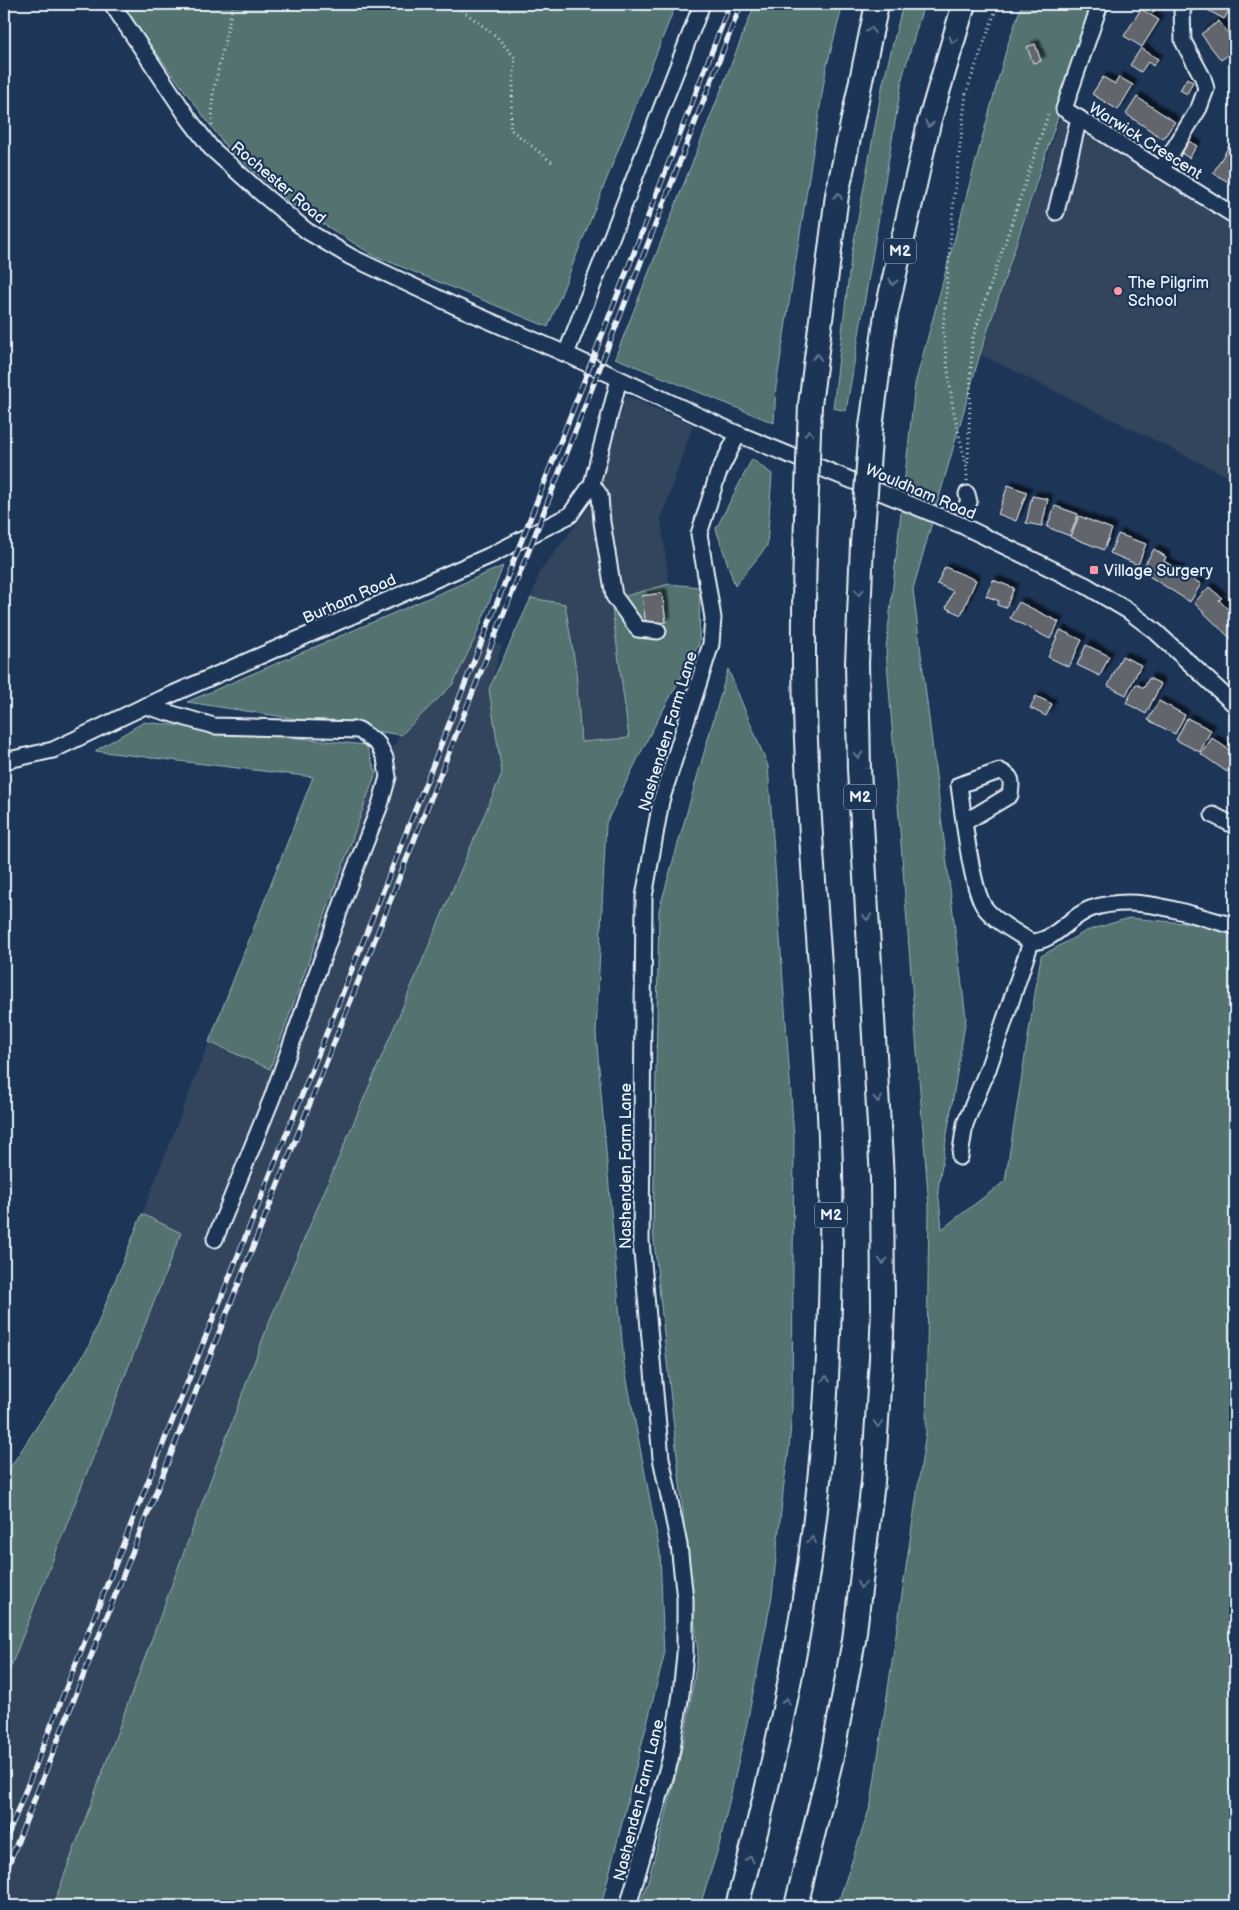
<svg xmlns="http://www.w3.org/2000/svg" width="1239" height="1910" font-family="'Balsamiq Sans',sans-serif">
  <defs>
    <filter id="shadow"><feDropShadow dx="4.5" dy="-4.5" stdDeviation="1" flood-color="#0009"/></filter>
  </defs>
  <rect width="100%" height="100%" fill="#1d3557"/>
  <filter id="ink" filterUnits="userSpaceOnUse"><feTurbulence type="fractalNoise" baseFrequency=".02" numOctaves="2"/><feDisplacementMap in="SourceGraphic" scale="10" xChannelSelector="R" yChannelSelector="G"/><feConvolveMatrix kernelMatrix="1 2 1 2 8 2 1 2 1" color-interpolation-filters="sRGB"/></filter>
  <g filter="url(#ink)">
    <g fill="#32445d">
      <polygon points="1060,118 1235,228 1235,480 980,354"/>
      <polygon points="626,396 693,425 661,519 669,584 611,600 630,738 581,742 531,598 540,571 594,501"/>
      <polygon points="476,636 502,646 489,690 502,773 269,1322 53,1906 4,1906 4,1684 180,1233 142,1214 209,1042 270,1069 376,772 401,735 453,684"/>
    </g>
    <g fill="#527270" stroke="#9db2b4">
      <polygon points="121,4 676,4 548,327 373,255 288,202 225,145 135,24"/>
      <polygon points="755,4 843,4 826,69 776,386 774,423 615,358"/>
      <polygon points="903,4 924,4 903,75 846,411 833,408 851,257 883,83"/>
      <polygon points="1022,4 1095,4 980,354 913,589 966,1018 938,1189 942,1229 1005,1181 1041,956 1086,931 1129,918 1195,924 1235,936 1235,1906 837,1906 871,1804 926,1432 929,1207 886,649 915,384 1007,47"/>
      <polygon points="752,459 772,474 767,546 735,586 716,529"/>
      <polygon points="503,566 476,636 453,684 401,735 187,702"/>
      <polygon points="669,584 700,587 699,644 649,736 606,823 596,1033 624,1364 660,1552 664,1656 601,1906 53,1906 269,1322 502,773 489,689 531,598 565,604 576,670 581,742 629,738 611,600"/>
      <polygon points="728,669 768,766 794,1138 792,1409 789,1449 784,1483 772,1596 746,1728 719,1846 700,1906 639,1906 647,1884 666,1815 685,1736 698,1653 653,1231 659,910"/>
      <polygon points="144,722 366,745 376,772 270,1069 209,1042 313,777 95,751"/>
      <polygon points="142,1214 181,1233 4,1684 4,1477 88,1348"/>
    </g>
    <g fill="#62666c" stroke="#e8f1f8" filter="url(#shadow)">
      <polygon points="1138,4 1158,4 1153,13"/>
      <polygon points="1207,4 1233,4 1224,19 1204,8"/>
      <polygon points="1141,9 1159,20 1142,47 1124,36"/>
      <polygon points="1219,21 1235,43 1235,50 1221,60 1201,34"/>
      <polygon points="1035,44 1041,61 1033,63 1027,47"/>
      <polygon points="1141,48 1158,59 1153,66 1148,62 1141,72 1130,65"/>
      <polygon points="1103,77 1115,84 1119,77 1133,85 1118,110 1092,94"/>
      <polygon points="1187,78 1193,82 1187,94 1180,90"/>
      <polygon points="1137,97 1175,122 1163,139 1126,114"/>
      <polygon points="1186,139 1197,146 1189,158 1178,151"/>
      <polygon points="1229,146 1235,150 1235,186 1213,173"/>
      <polygon points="1008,485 1027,492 1016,521 998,514"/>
      <polygon points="1032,496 1048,499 1042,526 1026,523"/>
      <polygon points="1055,506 1078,514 1070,536 1047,527"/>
      <polygon points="1079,516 1112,529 1104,550 1071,537"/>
      <polygon points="1118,534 1146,544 1138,565 1110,553"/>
      <polygon points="1154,549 1166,557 1164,561 1201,584 1190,602 1141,571"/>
      <polygon points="945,567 976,580 961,615 946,608 953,591 937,584"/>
      <polygon points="993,580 1014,588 1006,608 997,605 999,601 986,596"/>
      <polygon points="1209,587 1222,598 1219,600 1235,616 1235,643 1194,603"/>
      <polygon points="662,593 666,622 646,625 642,596"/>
      <polygon points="1019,602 1059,622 1050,639 1010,618"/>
      <polygon points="1060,630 1082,640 1069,667 1048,657"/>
      <polygon points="1086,645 1109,656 1100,676 1077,665"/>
      <polygon points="1122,656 1141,665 1126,695 1108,686"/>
      <polygon points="1149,678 1161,684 1146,714 1126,703 1136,684 1144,688"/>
      <polygon points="1036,696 1052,704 1046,716 1030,708"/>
      <polygon points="1159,701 1185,715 1175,734 1148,720"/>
      <polygon points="1187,718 1211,730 1200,752 1176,740"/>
      <polygon points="1212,738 1235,754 1235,761 1227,772 1201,754"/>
      <polygon points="1235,766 1235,777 1230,774"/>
    </g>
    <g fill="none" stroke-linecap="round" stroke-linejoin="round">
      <defs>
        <g id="minor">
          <polyline points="112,4 189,119 211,148 261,193 307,231 351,257 453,305 566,354 738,434 961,525 1085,585 1127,610 1155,631 1235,705"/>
          <polyline points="1100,4 1064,109 1235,216"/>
          <polyline points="1161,170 1199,108 1206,89 1203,78 1183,41 1182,10 1186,4"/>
          <polyline points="1056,212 1079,118"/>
          <polyline points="566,354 702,4"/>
          <polyline points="592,484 600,496 602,522 614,596 638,629 658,631"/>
          <polyline points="965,508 969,502 967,494"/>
          <polyline points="145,706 214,726 359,730 378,744 385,758 388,777 380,805 347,890 272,1098 215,1239"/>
          <polyline points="4,761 53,750 145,706 489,556 570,515 592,484 619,379"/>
          <polyline points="1213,815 1235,826"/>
          <path d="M965,822L1010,795C1012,781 1013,777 1000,771L959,785C963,811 971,890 985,908C996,922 1016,932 1031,942"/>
          <path d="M1031,942C1054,942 1069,917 1090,909C1137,892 1189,915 1235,926"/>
          <polyline points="960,1157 965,1124 988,1069 1031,942"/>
          <polyline points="628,1906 670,1760 681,1694 685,1654 685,1599 679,1545 661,1458 641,1241 644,897 661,801 711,644 713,618 699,534 718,474 738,434"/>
        </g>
        <g id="highway">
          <polyline points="810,405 837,195 877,4"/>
          <polyline points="871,427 886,314 929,123 964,4"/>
          <path d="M737,1906C763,1809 786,1711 802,1611C826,1466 833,1317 831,1170C828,1034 813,899 807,763C803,681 803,599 806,517"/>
          <polyline points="796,1906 832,1757 854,1640 873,1482 881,1358 883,1307 882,1179 859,769 857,663 862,544"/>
        </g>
      </defs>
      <use href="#minor" stroke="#e8f1f8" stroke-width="19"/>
      <use href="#highway" stroke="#e8f1f8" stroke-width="26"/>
      <g stroke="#e8f1f8" stroke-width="3" stroke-dasharray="1 4" stroke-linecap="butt">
        <polyline points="454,4 496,36 515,58 510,129 553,163"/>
        <polyline points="212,125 213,93 233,4"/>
        <polyline points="968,463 972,340 1049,112"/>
        <polyline points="967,481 967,469 953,408 943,332 953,208 966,93 998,4"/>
        <polyline points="1229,681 1235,673"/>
      </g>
      <use href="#minor" stroke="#1d3557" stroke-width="15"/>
      <use href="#highway" stroke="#1d3557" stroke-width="22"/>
      <defs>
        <g id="rail">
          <path d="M4,1845C246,1232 494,620 730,4"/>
          <polyline points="4,1876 531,545 741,4"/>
        </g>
      </defs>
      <use href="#rail" stroke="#e8f1f8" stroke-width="5.5"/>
      <use href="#rail" stroke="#1d3557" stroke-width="4" stroke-dasharray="11" stroke-linecap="butt"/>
      <defs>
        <g id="highway-bridge">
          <polyline points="806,517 810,405"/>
          <polyline points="862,544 871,427"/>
        </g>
      </defs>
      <use href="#highway-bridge" stroke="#e8f1f8" stroke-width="26" stroke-linecap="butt"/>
      <use href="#highway-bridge" stroke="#1d3557" stroke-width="22"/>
    </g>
    <defs><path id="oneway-chevron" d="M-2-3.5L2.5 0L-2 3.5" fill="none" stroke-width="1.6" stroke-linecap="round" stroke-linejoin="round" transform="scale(1.25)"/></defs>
    <g stroke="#64778f">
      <use href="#oneway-chevron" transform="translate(871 30) rotate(-78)"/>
      <use href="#oneway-chevron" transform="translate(953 40) rotate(107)"/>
      <use href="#oneway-chevron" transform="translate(929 124) rotate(104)"/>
      <use href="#oneway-chevron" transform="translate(838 196) rotate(-81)"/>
      <use href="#oneway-chevron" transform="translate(893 282) rotate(102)"/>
      <use href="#oneway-chevron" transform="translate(817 357) rotate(-83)"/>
      <use href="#oneway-chevron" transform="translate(809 433) rotate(-88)"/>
      <use href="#oneway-chevron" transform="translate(859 592) rotate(93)"/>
      <use href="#oneway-chevron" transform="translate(858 755) rotate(89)"/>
      <use href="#oneway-chevron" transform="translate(867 917) rotate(87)"/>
      <use href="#oneway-chevron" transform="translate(878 1099) rotate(87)"/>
      <use href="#oneway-chevron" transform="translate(883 1261) rotate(90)"/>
      <use href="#oneway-chevron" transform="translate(826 1379) rotate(-86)"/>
      <use href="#oneway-chevron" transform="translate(878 1424) rotate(93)"/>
      <use href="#oneway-chevron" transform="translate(812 1540) rotate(-83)"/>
      <use href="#oneway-chevron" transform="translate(861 1585) rotate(97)"/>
      <use href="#oneway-chevron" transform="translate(786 1701) rotate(-78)"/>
      <use href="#oneway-chevron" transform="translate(750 1859) rotate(-75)"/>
    </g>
  </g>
  <g fill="#ff9aa2" stroke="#1d3557" stroke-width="2">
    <circle cx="1118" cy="291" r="5"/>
    <rect x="1089" y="565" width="10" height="10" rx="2.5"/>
  </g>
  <g text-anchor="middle" stroke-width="4.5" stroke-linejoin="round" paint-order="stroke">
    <g fill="#1d3557" stroke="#abb9c8" stroke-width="1">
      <rect x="884" y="238.5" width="32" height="25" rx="4"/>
      <rect x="844" y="784.5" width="32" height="25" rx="4"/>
      <rect x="815" y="1202.5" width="32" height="25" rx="4"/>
    </g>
    <g font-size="15" font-weight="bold" fill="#e8f1f8">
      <text x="900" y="256">M2</text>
      <text x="860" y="802">M2</text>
      <text x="831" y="1220">M2</text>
    </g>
    <g font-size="16" fill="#e8f1f8" stroke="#1d3557">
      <text transform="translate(1146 140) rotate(32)" y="6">Warwick Crescent</text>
      <text transform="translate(279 182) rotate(40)" y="6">Rochester Road</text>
      <text transform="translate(921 491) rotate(23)" y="6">Wouldham Road</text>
      <text transform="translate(349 598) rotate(-24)" y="6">Burham Road</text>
      <text transform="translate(667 731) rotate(-73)" y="6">Nashenden Farm Lane</text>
      <text transform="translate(625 1166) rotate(-90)" y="6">Nashenden Farm Lane</text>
      <text transform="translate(638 1800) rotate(-76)" y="6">Nashenden Farm Lane</text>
    </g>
    <g font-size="16" fill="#e8f1f8" stroke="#1d3557" text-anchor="start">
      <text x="1128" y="288">The Pilgrim<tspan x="1128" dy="18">School</tspan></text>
      <text x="1104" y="576">Village Surgery</text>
    </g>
  </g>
  <rect width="1239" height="1910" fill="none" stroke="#1d3557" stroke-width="20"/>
  <rect x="10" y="10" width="1219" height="1890" fill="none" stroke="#e8f1f8" stroke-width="2" filter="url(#ink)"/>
</svg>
